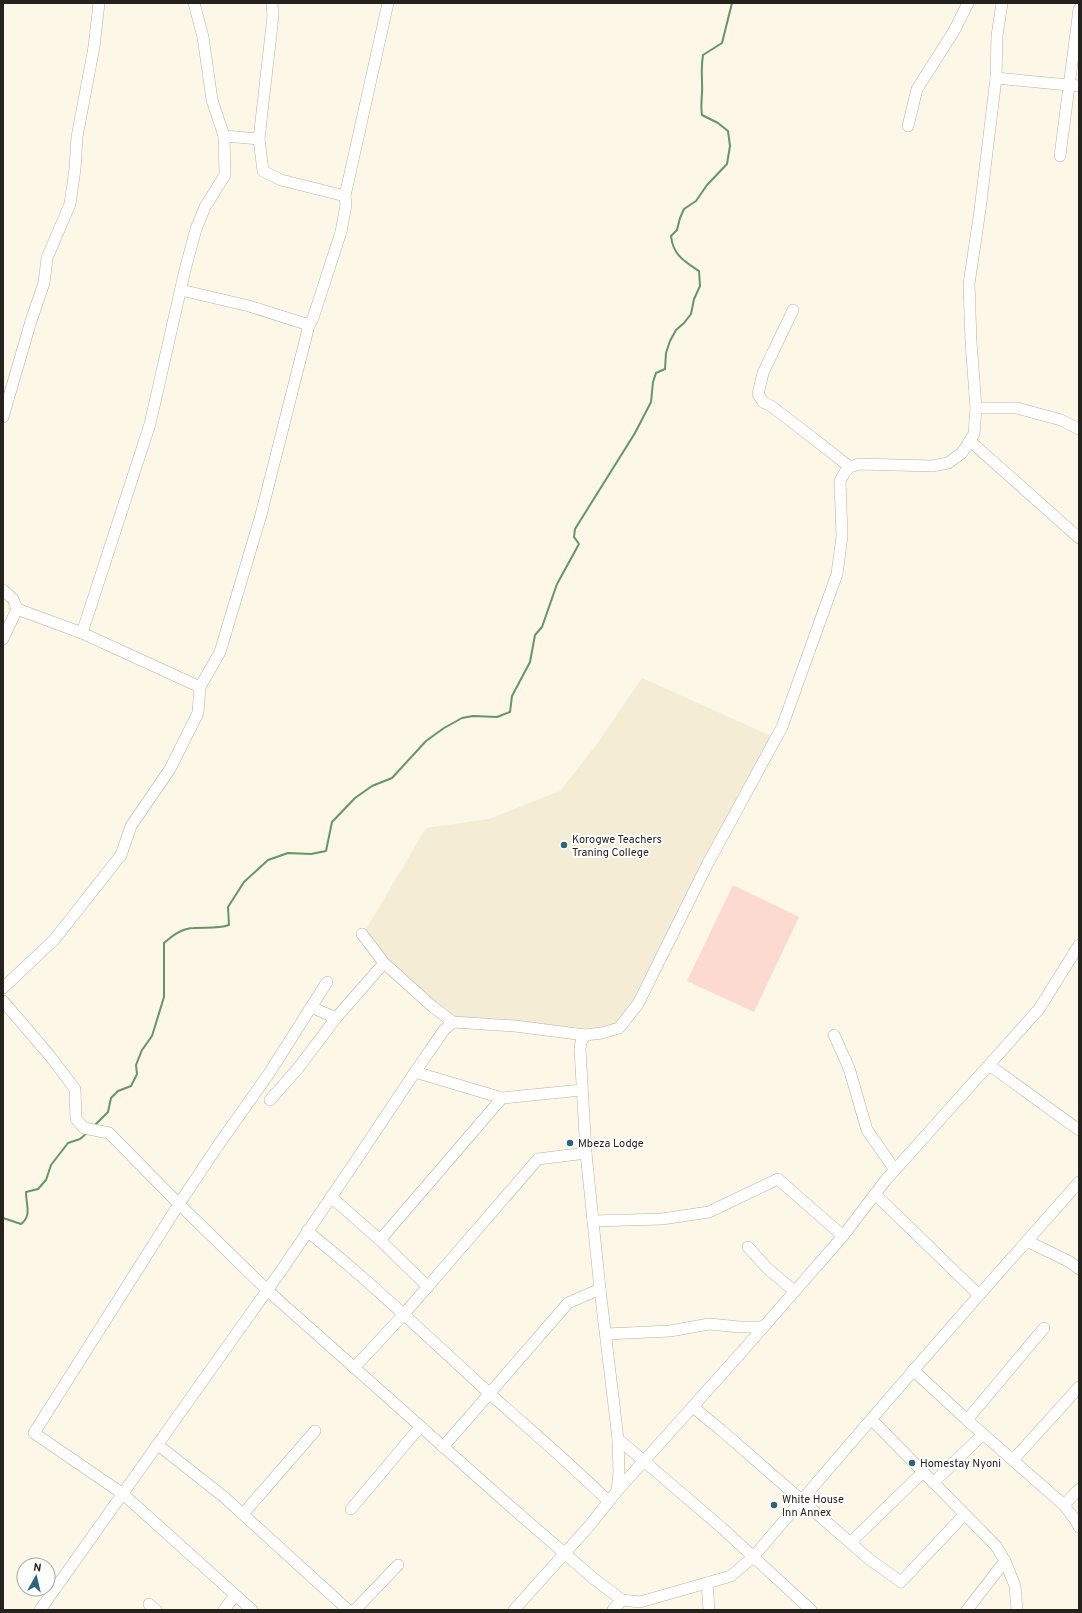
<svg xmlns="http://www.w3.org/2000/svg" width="1082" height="1613" font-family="Overpass,sans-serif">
  <rect width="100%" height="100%" fill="#fcf7e6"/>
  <polygon fill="#f4ecd4" points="642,678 771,736 633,1002 616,1024 601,1028 583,1031 455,1017 436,1004 388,960 365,931 426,828 489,819 560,791 597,744"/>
  <polygon fill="#fddacf" points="733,885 799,917 754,1012 687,981"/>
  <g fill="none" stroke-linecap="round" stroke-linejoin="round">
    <g stroke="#649767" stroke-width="2">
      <path d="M94,1126L108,1112L111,1098L118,1091L131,1086L137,1074L136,1065L142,1050L152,1036L164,997V943C172,936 182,928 194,928C207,927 217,929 229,925L228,907L244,882L268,860L288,853L311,854L326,851L332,822L355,798L372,786L392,778L426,741L444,728L462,718L473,716L497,717L510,712L512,696L530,662L535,635L542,627L557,584L579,544L574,537L575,529L635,433L651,402L653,382L656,373L665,369L666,353L670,341L676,330L684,323L691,314L694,299L700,286L699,271C684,261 673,255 671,236L677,230L680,218L684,209L696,201L707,185L727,164L730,146L728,131L718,123L702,115C700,103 703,95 702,83C702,73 701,66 703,55L722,43L732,3"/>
      <path d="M3,1218L21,1224C32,1216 26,1205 26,1192L38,1189L46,1180L51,1165L68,1143L80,1139L87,1133"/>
    </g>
    <defs>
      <g id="minor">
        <polyline points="272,3 273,16 259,139 263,171 281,180 345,196"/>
        <polyline points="996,78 1079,86"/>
        <polyline points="908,126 917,89 954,31 968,3"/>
        <polyline points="224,136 259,139"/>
        <polyline points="1060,156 1079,9"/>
        <polyline points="181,290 249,306 309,325"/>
        <polyline points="793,310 763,373 758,394 763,402 771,406 796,425 850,467"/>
        <polyline points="976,408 1017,408 1061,420 1079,429"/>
        <polyline points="3,417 31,321 44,283 47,258 70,204 75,169 77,137 94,47 99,3"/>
        <polyline points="970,441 1079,538"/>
        <polyline points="3,590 13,599 17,609 3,639"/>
        <polyline points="17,609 82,633 200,687"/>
        <polyline points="82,633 150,424 185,270 196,229 205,207 225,175 224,136 212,100 203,37 194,3"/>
        <polyline points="362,934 384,963 433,1007 453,1022 515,1026 585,1035"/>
        <polyline points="3,988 54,940 121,855 131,826 170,769 198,713 200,687 220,652 261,515 309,325 313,318 341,232 346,205 345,196 388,3"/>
        <path d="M3,1001L50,1056L75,1089L76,1119L84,1128L109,1133L179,1204L267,1290L510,1506L593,1578L622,1600L640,1602L731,1576L753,1557C844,1451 934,1345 1027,1241L1070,1262L1079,1269"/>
        <polyline points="311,1007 336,1018"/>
        <polyline points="834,1035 849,1068 867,1130 895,1170"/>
        <polyline points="989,1065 1079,1130"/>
        <polyline points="415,1072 502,1098 582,1090"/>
        <polyline points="270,1100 299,1067 336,1018 384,963"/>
        <polyline points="875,1194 979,1295"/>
        <polyline points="331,1197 380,1240 428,1287"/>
        <polyline points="593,1221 662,1219 709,1212 778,1179 843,1236"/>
        <path d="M307,1231C371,1282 429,1338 489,1393C529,1429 570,1463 608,1501"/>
        <polyline points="380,1240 502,1098"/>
        <polyline points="1027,1241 1079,1182"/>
        <polyline points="748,1247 767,1268 794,1291"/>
        <polyline points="606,1334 670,1331 709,1324 740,1327 763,1327"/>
        <polyline points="354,1368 404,1314 538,1159 586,1153"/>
        <polyline points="913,1370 967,1420 1064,1505 1076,1521 1079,1527"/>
        <polyline points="693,1407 721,1430 869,1559 901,1582 964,1515"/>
        <polyline points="872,1420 996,1546 1005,1561 1015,1586 1017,1610"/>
        <polyline points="967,1420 1044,1328"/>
        <polyline points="618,1439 722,1528 811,1610"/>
        <polyline points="158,1445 224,1497 348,1610"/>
        <polyline points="443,1447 568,1303 600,1289"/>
        <polyline points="1013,1460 1079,1387"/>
        <polyline points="933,1483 983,1434"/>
        <polyline points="617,1491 739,1355 843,1236 885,1181 1039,1009 1079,945"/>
        <polyline points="1064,1505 1079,1489"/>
        <polyline points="351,1509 420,1427"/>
        <polyline points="243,1514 315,1431"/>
        <polyline points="851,1542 923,1472"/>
        <polyline points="707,1583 709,1610"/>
        <polyline points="149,1604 156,1610"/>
        <polyline points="40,1610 283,1268 355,1162 415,1072 444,1030 453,1022"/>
        <polyline points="224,1610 235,1595"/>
        <polyline points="252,1610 123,1494 34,1433 179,1204 217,1147 270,1072 327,982"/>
        <polyline points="355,1610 398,1565"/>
        <polyline points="514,1610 590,1525 617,1491 619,1473 618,1439 600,1289 586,1153 580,1049 581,1042 585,1035 602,1033 619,1028 638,1004 707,865 782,727 837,574 842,536 840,481 845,472 850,467 859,464 932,466 948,463 962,453 974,434 976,408 971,342 969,284 980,210 996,78 997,36 1002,3"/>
        <polyline points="613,1610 622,1600"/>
        <polyline points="967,1610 1005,1561"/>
      </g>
    </defs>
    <use href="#minor" stroke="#b7b2a2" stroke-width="12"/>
    <use href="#minor" stroke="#fff" stroke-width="11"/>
  </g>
  <g fill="#2a657d" stroke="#fff" stroke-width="1.5">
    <circle cx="564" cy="845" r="4"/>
    <circle cx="570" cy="1143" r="4"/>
    <circle cx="912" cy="1463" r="4"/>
    <circle cx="774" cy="1505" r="4"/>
  </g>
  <g text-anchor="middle" stroke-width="4" stroke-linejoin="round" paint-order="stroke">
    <g font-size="11" fill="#24221c" stroke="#fff" text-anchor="start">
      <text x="572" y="843">Korogwe Teachers<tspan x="572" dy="13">Traning College</tspan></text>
      <text x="578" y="1147">Mbeza Lodge</text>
      <text x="920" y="1467">Homestay Nyoni</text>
      <text x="782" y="1503">White House<tspan x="782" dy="13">Inn Annex</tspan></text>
    </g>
  </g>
  <rect width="1082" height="1613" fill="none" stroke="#24221c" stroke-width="8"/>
  <g transform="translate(36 1577) rotate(8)"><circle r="19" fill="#ffffff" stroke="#a7a7a4"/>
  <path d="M0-3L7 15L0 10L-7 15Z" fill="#2a657d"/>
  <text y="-6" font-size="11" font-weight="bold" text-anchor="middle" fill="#24221c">N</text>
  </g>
</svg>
